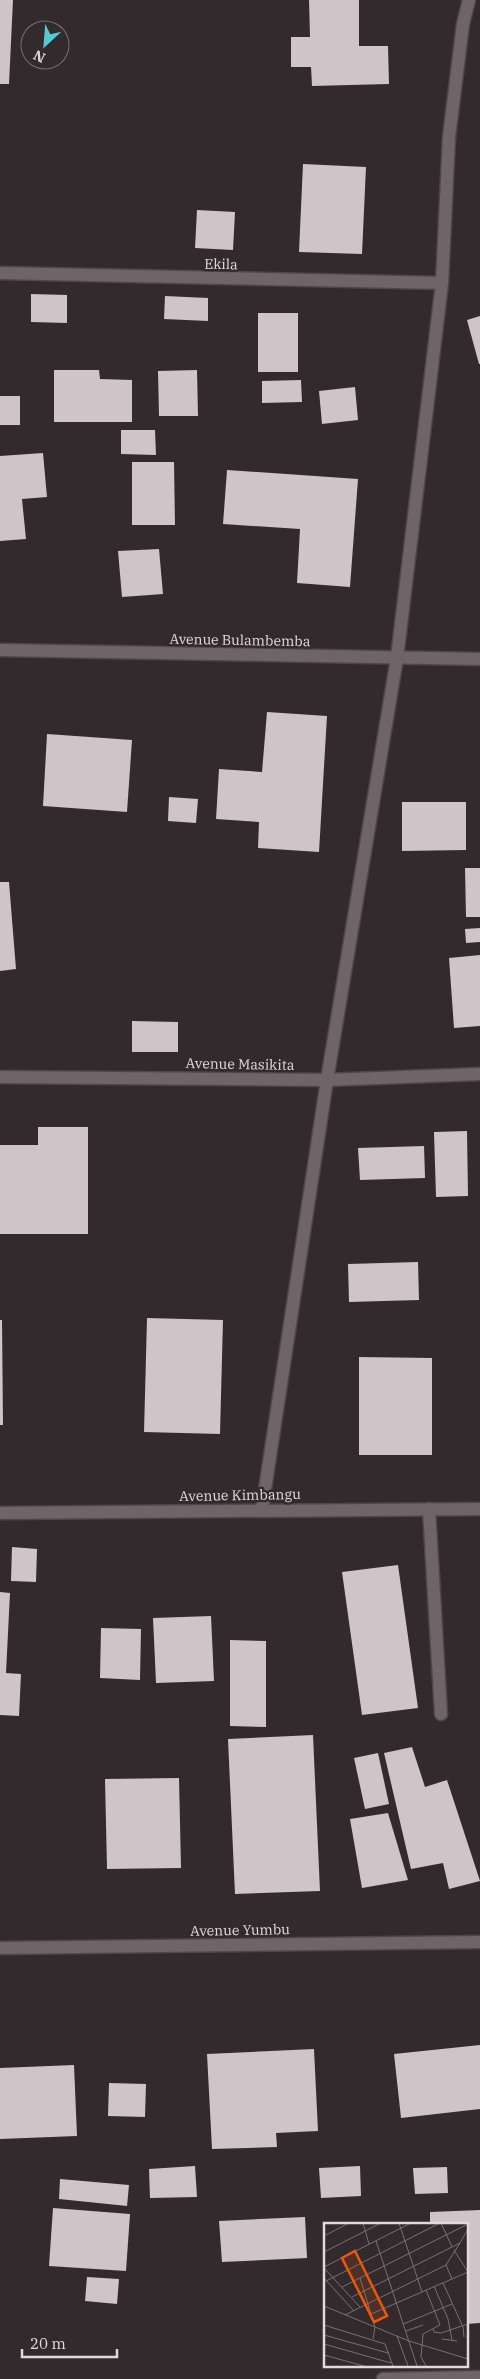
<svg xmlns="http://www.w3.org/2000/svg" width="480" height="2379" font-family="'IBM Plex Serif',serif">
  <rect width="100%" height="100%" fill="#332a2d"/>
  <g fill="#cfc4c8">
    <polygon points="0,0 13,0 9,84 0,84"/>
    <polygon points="309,0 359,0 359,46 388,46 389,84 312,86 311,67 291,67 291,37 310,37"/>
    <polygon points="303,164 366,167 362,254 299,252"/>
    <polygon points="197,210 235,212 233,250 195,248"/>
    <polygon points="31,294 67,295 67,323 31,322"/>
    <polygon points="165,296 208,298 208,321 164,319"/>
    <rect x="258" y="313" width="40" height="59"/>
    <polygon points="480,316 480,364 479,364 467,320"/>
    <polygon points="54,370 99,370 100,379 132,380 132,422 54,422"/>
    <polygon points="197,370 198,416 159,416 158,371"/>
    <polygon points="301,380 302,402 262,403 262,381"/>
    <polygon points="355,387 358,420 322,424 319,391"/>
    <rect x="0" y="396" width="20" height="29"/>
    <polygon points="121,430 155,430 156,455 121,454"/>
    <polygon points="43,453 47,497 22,499 26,539 0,541 0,456"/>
    <polygon points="132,462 174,462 175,525 132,525"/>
    <polygon points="227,470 358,479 350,587 297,583 300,529 223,524"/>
    <polygon points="159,549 163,594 122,597 118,551"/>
    <polygon points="267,712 327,716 319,852 258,848 259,822 216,819 219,769 262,772"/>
    <polygon points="47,734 132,740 127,812 43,806"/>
    <polygon points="169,797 198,799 196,823 168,821"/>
    <polygon points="402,802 466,802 466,850 402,851"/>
    <polygon points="465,868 480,868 480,917 466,917"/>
    <polygon points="0,882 9,882 16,969 0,971"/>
    <polygon points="480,928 480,942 466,943 465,929"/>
    <polygon points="480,955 480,1026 454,1028 449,958"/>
    <polygon points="132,1021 178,1022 178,1052 132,1052"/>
    <polygon points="38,1127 88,1127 88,1234 0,1234 0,1145 38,1145"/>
    <polygon points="467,1131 468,1196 436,1197 434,1132"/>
    <polygon points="424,1146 425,1178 360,1180 358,1148"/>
    <polygon points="418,1262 419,1300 349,1302 348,1264"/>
    <polygon points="147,1318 223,1320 220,1434 144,1432"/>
    <polygon points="0,1320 2,1320 3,1425 0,1425"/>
    <polygon points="359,1357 432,1358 432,1455 359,1455"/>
    <polygon points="12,1547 37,1549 36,1582 11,1581"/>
    <polygon points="398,1565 418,1708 362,1715 342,1572"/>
    <polygon points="0,1592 10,1593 6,1673 21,1674 19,1716 0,1715"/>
    <polygon points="211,1616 214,1681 156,1683 153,1618"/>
    <polygon points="101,1628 141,1629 140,1680 100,1678"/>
    <polygon points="230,1640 266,1641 266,1727 230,1726"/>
    <polygon points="313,1735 320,1891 235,1894 228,1739"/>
    <polygon points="412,1747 425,1787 447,1780 480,1881 449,1889 443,1863 411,1869 384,1753"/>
    <polygon points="378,1753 389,1804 365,1809 354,1758"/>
    <polygon points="179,1778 181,1868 107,1869 105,1779"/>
    <polygon points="388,1813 408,1880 362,1888 350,1819"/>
    <polygon points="480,2045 480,2109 401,2118 394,2054"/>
    <polygon points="314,2049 318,2131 276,2133 277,2147 212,2149 207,2054"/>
    <polygon points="74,2065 77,2136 0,2139 0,2068"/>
    <polygon points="109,2083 146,2084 145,2117 108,2116"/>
    <polygon points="195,2166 197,2197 150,2198 149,2169"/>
    <polygon points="360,2166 361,2196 321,2198 319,2168"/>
    <polygon points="447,2167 448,2193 415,2194 413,2168"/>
    <polygon points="60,2179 129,2185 127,2206 59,2199"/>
    <polygon points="53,2208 130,2214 126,2271 49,2266"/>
    <polygon points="480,2210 480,2323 466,2324 466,2224 430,2224 430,2212"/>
    <polygon points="305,2217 307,2258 222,2262 219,2221"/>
    <polygon points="87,2277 119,2279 117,2304 85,2301"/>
  </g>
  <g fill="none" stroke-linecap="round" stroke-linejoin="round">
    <defs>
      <g id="minor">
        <polyline points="0,273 442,283"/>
        <polyline points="0,650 480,659"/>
        <polyline points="0,1077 327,1080 480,1074"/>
        <polyline points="262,1509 327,1080 397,658 442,283 449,137 463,24 469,0"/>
        <polyline points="429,1509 441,1714"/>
        <polyline points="0,1513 480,1509"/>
        <polyline points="0,1948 480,1942"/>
        <polyline points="383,2379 480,2377"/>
      </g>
    </defs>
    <use href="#minor" stroke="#4e4749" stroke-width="15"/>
    <use href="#minor" stroke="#6f6468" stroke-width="12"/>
  </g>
  <g text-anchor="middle" stroke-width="5" stroke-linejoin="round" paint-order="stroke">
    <g font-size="14" fill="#e0dadc" stroke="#332a2d">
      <text transform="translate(221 264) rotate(1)" y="5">Ekila</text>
      <text transform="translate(240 640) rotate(1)" y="5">Avenue Bulambemba</text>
      <text transform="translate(240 1064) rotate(1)" y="5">Avenue Masikita</text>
      <text transform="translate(240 1495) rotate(-1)" y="5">Avenue Kimbangu</text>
      <text transform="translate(240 1930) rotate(-1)" y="5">Avenue Yumbu</text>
    </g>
  </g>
  <g transform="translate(324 2223)">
    <rect width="144" height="144" fill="#332a2d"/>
    <path fill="none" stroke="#787073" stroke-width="1" d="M39,0L45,21M75,0L98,69M117,0L128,24M0,13L25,0M52,18L93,143M130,27L144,49M0,29L57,0M122,42L128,56M0,44L87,0M0,45L36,84M0,55L30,88M36,55L51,104L49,116M2,58L116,0M119,60L139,104L140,114M110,63L124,96L128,117M18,64L144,1M28,74L136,20L144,6M0,83L85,118L144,136M47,91L144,49M21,92L122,42L136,20M79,101L128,81M0,102L61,121L69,143M109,106L110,109L117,110L144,101M82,108L99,102M0,112L64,130M73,113L84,143M118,116L133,118M0,121L67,140M0,132L40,143M102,143L97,134L99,111L116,102L102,67"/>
    <path fill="#e8590c" fill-opacity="0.15" stroke="#e8590c" stroke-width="2.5" d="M31,28L63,93L50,99L18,35Z"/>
    <rect width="144" height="144" fill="none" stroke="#e0dadc" stroke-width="2.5"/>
  </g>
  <g transform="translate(45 45) rotate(206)"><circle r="24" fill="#332a2d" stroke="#787073"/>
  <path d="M0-4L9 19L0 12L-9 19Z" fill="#52cbd7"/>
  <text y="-8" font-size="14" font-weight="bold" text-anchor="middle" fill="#e0dadc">N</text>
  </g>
  <path d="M22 2349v8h95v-8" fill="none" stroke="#e0dadc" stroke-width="2.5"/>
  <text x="30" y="2349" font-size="15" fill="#e0dadc" stroke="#332a2d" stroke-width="4" paint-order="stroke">20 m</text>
</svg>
